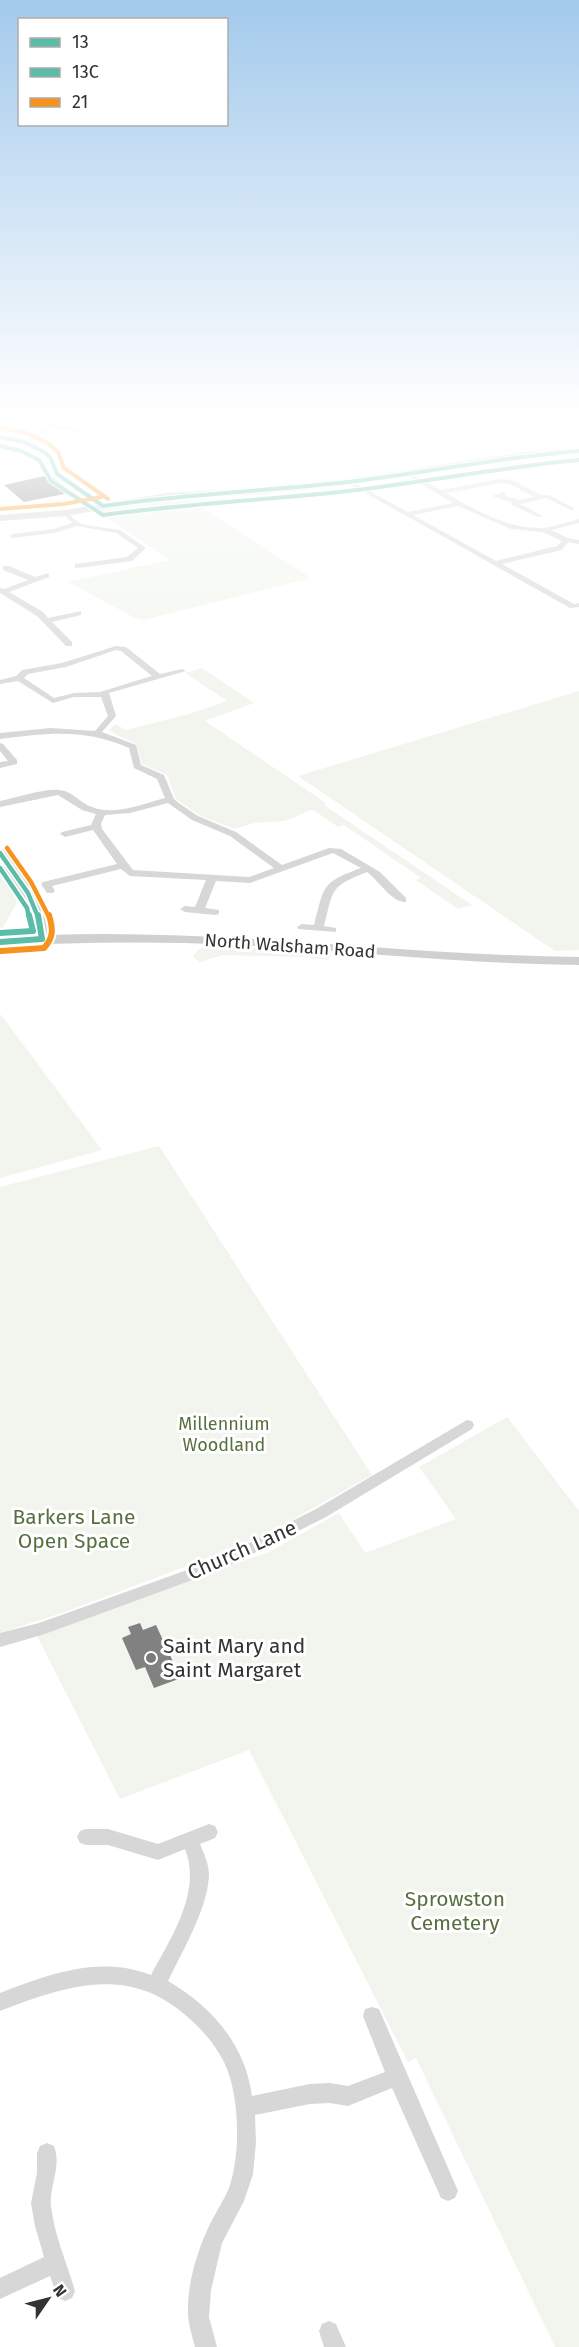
<svg xmlns="http://www.w3.org/2000/svg" width="579" height="2347" font-family="'Fira Sans',sans-serif">
  <rect width="100%" height="100%" fill="#fff"/>
  <g fill="#f1f5ed">
    <polygon points="411,411 424,411 434,417 398,423 384,415"/>
    <polygon points="178,499 189,499 308,576 307,579 143,620 135,618 68,582 170,560 97,511"/>
    <polygon points="202,668 254,703 205,721 326,803 324,805 472,905 458,909 416,880 421,878 344,825 338,827 315,811 311,810 285,821 253,823 235,829 201,816 176,799 167,775 142,764 136,744 109,731 115,724 126,730 189,714 227,701 185,673"/>
    <polygon points="579,691 579,950 555,951 298,776"/>
    <polygon points="0,869 9,879 17,903 0,932"/>
    <polygon points="207,946 313,951 332,955 328,960 307,957 222,955 200,962 193,957 198,950"/>
    <polygon points="0,1014 1,1015 102,1150 0,1178"/>
    <polygon points="159,1146 372,1475 274,1530 237,1547 65,1612 0,1633 0,1187"/>
    <polygon points="507,1417 579,1511 579,2347 555,2347 416,2058 408,2062 249,1750 120,1799 36,1634 43,1635 171,1586 269,1552 339,1513 365,1553 456,1519 419,1467"/>
  </g>
  <g fill="#818181">
    <polygon points="49,475 68,489 64,490 69,493 24,502 4,485"/>
    <polygon points="140,1623 143,1630 156,1625 175,1666 178,1665 184,1677 154,1688 145,1667 136,1670 122,1638 131,1634 128,1627"/>
  </g>
  <g fill="none" stroke-linecap="round" stroke-linejoin="round">
    <g fill="#d7d7d7" fill-rule="evenodd">
      <polygon points="30,411 70,411 54,425 82,428 81,433 77,433 76,431 50,428 38,438 29,442 52,456 60,473 105,505 105,507 101,507 55,475 47,458 42,453 22,443 0,439 0,435 23,440 34,436 59,415"/>
      <path d="M411,476H415L441,490L501,479L512,480L541,495H549L574,508V510H570L546,498L520,504L543,516L538,517L511,505L512,502L494,497V495L504,492L507,494L504,496L520,500L534,497L510,484L501,483L446,493C474,510 508,529 542,528C554,527 567,522 579,519V523L551,530L568,538L579,540V544L568,542L562,550L502,564L574,604L579,603V607L570,608L346,482L351,481L408,512L453,503L411,478ZM458,506L511,529L543,532L562,541L557,546L496,561L413,515Z"/>
      <polygon points="65,511 79,523 86,525 120,530 146,548 132,561 78,568 75,568 75,564 127,557 138,548 116,533 77,526 54,533 13,538 9,536 13,534 53,529 72,523 62,513"/>
      <polygon points="3,566 9,566 35,577 49,573 49,577 9,592 43,612 48,618 81,611 81,615 52,622 72,642 72,646 66,646 37,616 0,593 0,588 4,589 28,580 3,570"/>
      <path d="M116,646L126,647L160,674L182,669L186,671L109,693L116,716L102,732L136,745L141,765L164,775L174,799L180,804L198,816L236,832L282,865L329,848L341,849L380,872L406,898V902C392,903 379,881 367,872C329,887 334,889 324,926L336,928V932L298,929L297,927L302,924L314,925C325,886 320,883 361,868L333,853L250,883L216,881L205,908L219,910V914L215,915L185,912L180,909L185,906L195,907L206,880L130,876L121,869L52,886L55,891L53,893H47L41,884L43,882L117,864L93,830L65,837L60,834L62,832L91,825L96,814L82,810L58,795L0,807V801C15,798 46,788 59,790C73,791 80,803 92,807C114,816 143,804 165,798L157,779L134,768L129,748C84,728 47,733 0,739V733L51,728L95,731L108,716L101,697H74L53,703L18,681L0,684V680L16,676L22,670L62,663ZM116,650L121,651L152,676L100,692L74,693L54,698L24,678L28,674L66,667ZM168,803L192,820L230,836L274,868L249,877L133,870L102,829L101,824L105,815L130,813Z"/>
      <polygon points="0,743 3,744 17,760 17,764 0,768 0,762 8,761 0,751"/>
      <polygon points="467,1420 472,1421 474,1425 472,1429 326,1517 225,1568 45,1634 0,1647 0,1633 39,1623 215,1560 316,1509"/>
      <path d="M209,1824L215,1826L218,1832L215,1838L200,1844C204,1854 209,1864 209,1875C208,1908 182,1952 168,1981C212,2007 245,2044 252,2096L310,2084L330,2083L348,2086L385,2072L363,2016L365,2009L372,2007L379,2009L458,2191L455,2198L448,2201L441,2198L392,2088L348,2106L330,2103L310,2104L255,2115L256,2142L253,2174L244,2201L222,2243L211,2290L209,2317L217,2347H195C192,2335 188,2324 188,2312C187,2283 198,2249 210,2224C216,2212 224,2200 229,2188C241,2154 240,2095 224,2062C215,2044 200,2027 184,2014C126,1964 63,1987 0,2011V1993C49,1974 100,1955 151,1975C171,1938 202,1892 185,1849L158,1860L108,1845H86L80,1843L77,1837L80,1831L86,1829H108L158,1844Z"/>
      <path d="M47,2143L54,2146C62,2167 49,2185 51,2206C54,2235 67,2263 75,2291L72,2298L65,2301L58,2298L50,2276L0,2299V2278L44,2257L35,2226L31,2203L37,2173V2153L40,2146Z"/>
      <polygon points="329,2321 336,2324 346,2347 324,2347 319,2331 322,2324"/>
    </g>
    <g fill="#d0d0d0" fill-rule="evenodd">
      <polygon points="579,448 579,454 530,457 349,485 259,494 167,499 65,516 0,521 0,515 65,510 167,493 259,488 349,479 530,451"/>
      <path d="M0,849L5,850C23,876 48,902 49,935C226,929 402,955 579,957V965C465,964 351,951 237,945C158,941 79,942 0,946V938L35,936C35,896 0,879 0,849Z"/>
    </g>
    <defs>
      <path id="bus-1-far2" d="M0,437L24,442L44,452L50,457L57,474L103,506C184,494 267,491 348,482C425,473 502,457 579,451"/>
      <polyline id="bus-1-far1" points="0,853 28,893 38,917"/>
      <polyline id="bus-1" points="0,942 42,939 38,915"/>
      <path id="bus-2-far2" d="M0,446L21,451L39,460L51,481L103,515C185,504 267,500 348,491C426,482 502,467 579,460"/>
      <polyline id="bus-2-far1" points="0,868 27,908 29,917"/>
      <polyline id="bus-2" points="0,933 33,931 29,915"/>
      <g id="bus-3-far2">
        <polyline points="2,428 27,433 49,444 58,452 64,468 108,499"/>
        <polyline points="0,509 64,504 101,497"/>
      </g>
      <polyline id="bus-3-far1" points="7,848 31,882 49,917"/>
      <path id="bus-3" d="M1,951L44,948C54,937 53,929 49,915"/>
    </defs>
    <use href="#bus-1-far2" stroke="#fff" stroke-width="6"/>
    <use href="#bus-1-far1" stroke="#fff" stroke-width="8"/>
    <use href="#bus-1" stroke="#fff" stroke-width="10"/>
    <use href="#bus-2-far2" stroke="#fff" stroke-width="6"/>
    <use href="#bus-2-far1" stroke="#fff" stroke-width="8"/>
    <use href="#bus-2" stroke="#fff" stroke-width="10"/>
    <use href="#bus-3-far2" stroke="#fff" stroke-width="6"/>
    <use href="#bus-3-far1" stroke="#fff" stroke-width="8"/>
    <use href="#bus-3" stroke="#fff" stroke-width="10"/>
    <use href="#bus-1-far2" stroke="#5bbca7" stroke-width="4"/>
    <use href="#bus-1-far1" stroke="#5bbca7" stroke-width="4.5"/>
    <use href="#bus-1" stroke="#5bbca7" stroke-width="6"/>
    <use href="#bus-2-far2" stroke="#5bbca7" stroke-width="4"/>
    <use href="#bus-2-far1" stroke="#5bbca7" stroke-width="4.5"/>
    <use href="#bus-2" stroke="#5bbca7" stroke-width="6"/>
    <use href="#bus-3-far2" stroke="#f7931d" stroke-width="4"/>
    <use href="#bus-3-far1" stroke="#f7931d" stroke-width="4.5"/>
    <use href="#bus-3" stroke="#f7931d" stroke-width="6"/>
  </g>
  <linearGradient id="sky" x2="0" y2="1"><stop stop-color="#a3caec"/><stop offset="0.56" stop-color="#fff"/><stop offset="1" stop-color="#fff" stop-opacity="0"/></linearGradient>
  <rect width="579" height="739" fill="url(#sky)"/>
  <circle fill="#7a7a7a" stroke="#fff" stroke-width="2" cx="151" cy="1658" r="6"/>
  <g text-anchor="middle" stroke-width="6" stroke-linejoin="round" paint-order="stroke">
    <g font-size="18" fill="#333" stroke="#fff">
      <text transform="translate(290 946) rotate(4)" y="6">North Walsham Road</text>
    </g>
    <g font-size="18" fill="#56703f" stroke="#fff">
      <text x="224" y="1430">Millennium<tspan x="224" dy="21">Woodland</tspan></text>
    </g>
    <g font-size="21" fill="#56703f" stroke="#fff">
      <text x="74" y="1524">Barkers Lane<tspan x="74" dy="24">Open Space</tspan></text>
      <text x="455" y="1906">Sprowston<tspan x="455" dy="24">Cemetery</tspan></text>
    </g>
    <g font-size="21" fill="#333" stroke="#fff">
      <text transform="translate(242 1550) rotate(-24)" y="7">Church Lane</text>
    </g>
    <g font-size="21" fill="#333" stroke="#fff" text-anchor="start">
      <text x="163" y="1653">Saint Mary and<tspan x="163" dy="24">Saint Margaret</tspan></text>
    </g>
  </g>
  <rect x="18" y="18" width="210" height="108" fill="#ffffff" stroke="#adadad" stroke-width="1.5"/>
  <rect x="30" y="38" width="30" height="9" fill="#5bbca7" stroke="#adadad" stroke-width="1.5"/>
  <text x="72" y="48" font-size="18" fill="#333333">13</text>
  <rect x="30" y="68" width="30" height="9" fill="#5bbca7" stroke="#adadad" stroke-width="1.5"/>
  <text x="72" y="78" font-size="18" fill="#333333">13C</text>
  <rect x="30" y="98" width="30" height="9" fill="#f7931d" stroke="#adadad" stroke-width="1.5"/>
  <text x="72" y="108" font-size="18" fill="#333333">21</text>
  <g transform="translate(48 2299) rotate(55)" stroke="#ffffff" stroke-width="4.5" paint-order="stroke">
  <path d="M0-4.5L10 22L0 15L-10 22Z" fill="#333333"/>
  <text y="-9" font-size="16" font-weight="bold" text-anchor="middle" fill="#333333">N</text>
  </g>
</svg>
